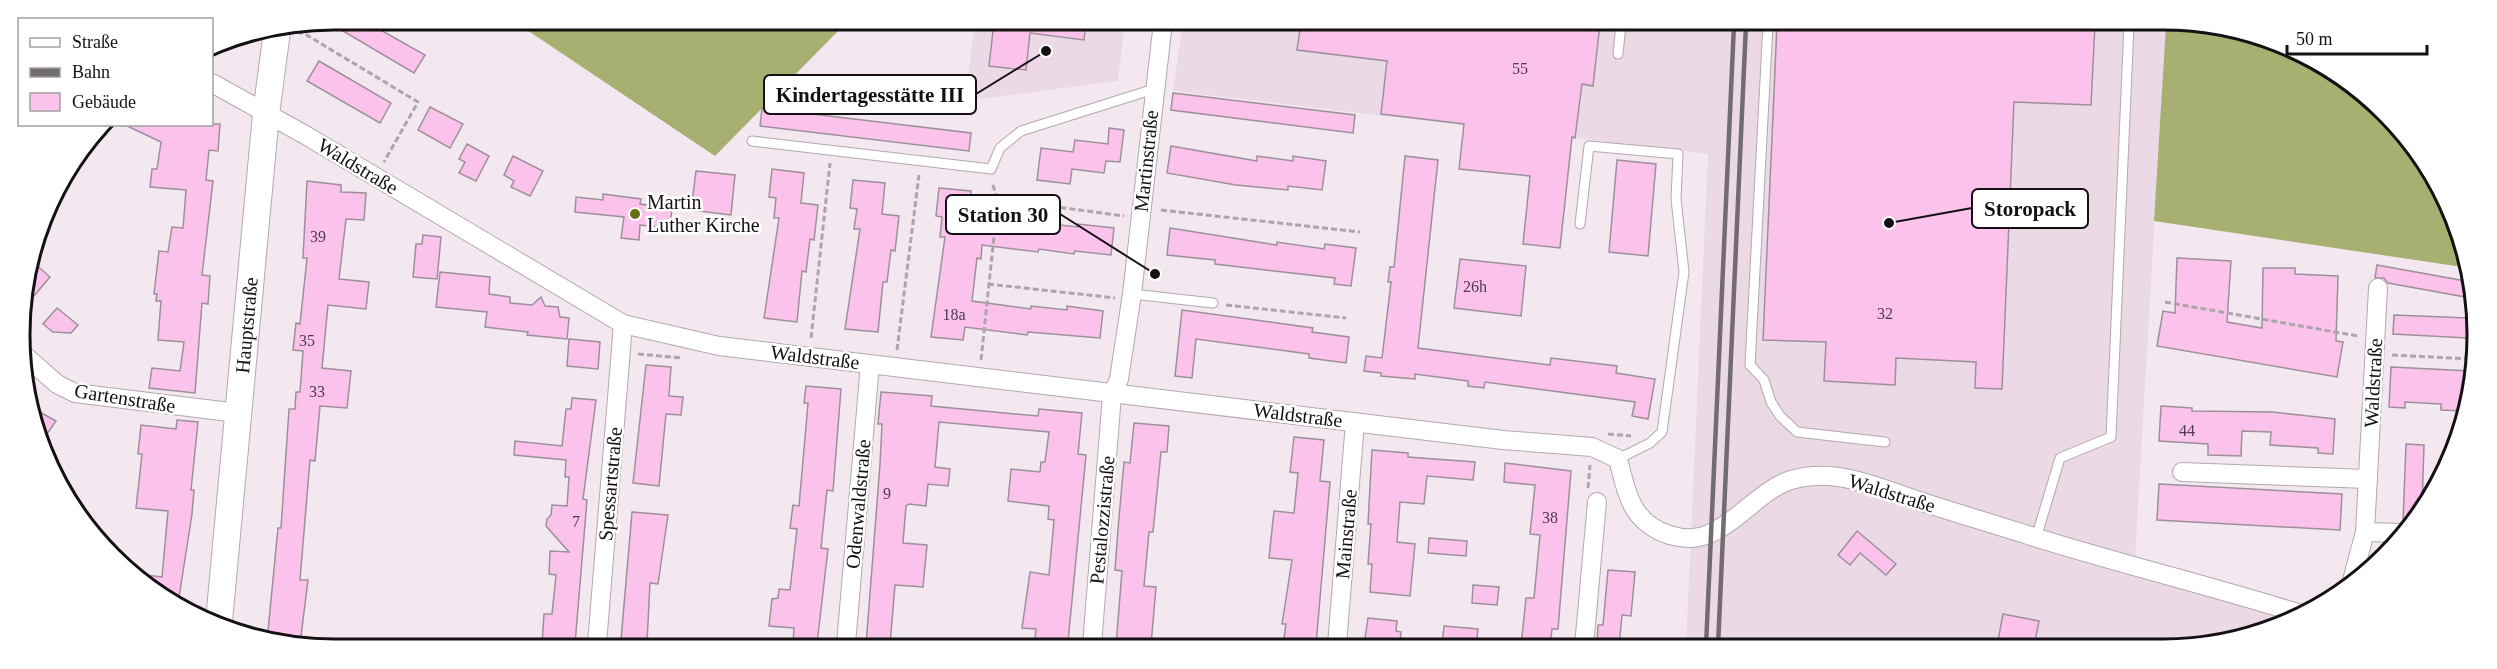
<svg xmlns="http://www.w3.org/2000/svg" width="2497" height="669" font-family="'Times New Roman',serif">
  <rect width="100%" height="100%" fill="#f4e8f0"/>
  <g fill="#ecd9e6">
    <polygon points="975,22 1125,22 1118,81 965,101"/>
    <polygon points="1183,22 2166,25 2135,558 2313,610 2301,617 2203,647 1686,646 1708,154 1173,91"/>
  </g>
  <g fill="#a7af71">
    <polygon points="512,20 848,21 715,156"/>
    <polygon points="2166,25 2224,25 2337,72 2424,159 2469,268 2154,221"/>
  </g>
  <g fill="#fbc2eb" stroke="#9c9199" stroke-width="1.5">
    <polygon points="334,20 363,20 425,55 414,73 326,21"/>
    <polygon points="994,22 1086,22 1084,40 1030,33 1026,70 989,66"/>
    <polygon points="1301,23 1600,24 1593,86 1582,84 1575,138 1572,137 1560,248 1523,244 1530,176 1459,169 1464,124 1381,114 1387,61 1297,50"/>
    <polygon points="1777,24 2095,25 2091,105 2014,102 2002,389 1975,388 1976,362 1896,358 1895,385 1824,381 1826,342 1763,340"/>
    <polygon points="319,61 391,103 380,123 307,81"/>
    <polygon points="1173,93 1355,115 1353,133 1171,110"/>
    <polygon points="430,107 463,124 450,148 418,130"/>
    <polygon points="762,108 971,133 969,151 760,126"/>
    <polygon points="123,124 220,124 218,151 209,150 206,180 213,181 202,275 210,276 208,304 202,303 195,393 149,388 152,368 180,371 184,342 158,340 161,301 156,301 157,294 154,294 159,251 168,252 172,227 183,228 186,190 150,187 152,169 157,169 161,142"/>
    <polygon points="1109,128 1124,130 1120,162 1106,161 1104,173 1072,169 1070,184 1037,180 1041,148 1073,152 1075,140 1108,144"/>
    <polygon points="467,144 489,156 476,181 459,173 465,162 459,159"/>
    <polygon points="1171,146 1257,161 1257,156 1293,161 1293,156 1326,161 1322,190 1288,186 1288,190 1236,185 1167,173"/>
    <polygon points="513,156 543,171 530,196 511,187 514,181 504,175"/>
    <polygon points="1405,156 1438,160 1418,348 1550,365 1551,358 1617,366 1616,373 1655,379 1648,419 1632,416 1635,402 1485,382 1484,388 1468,386 1468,381 1415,374 1415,379 1381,376 1381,373 1364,371 1366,356 1382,358 1391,282 1388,282 1390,267 1394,267"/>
    <polygon points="1617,160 1656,164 1648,256 1609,252"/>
    <polygon points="772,169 804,173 801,203 818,205 814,240 810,239 806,272 802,271 797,322 764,318 779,218 774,218 776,198 769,197"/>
    <polygon points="696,171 735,175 731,215 691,210"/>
    <polygon points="853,180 885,183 882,214 899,216 895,251 891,250 887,282 883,282 878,332 845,329 860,229 854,229 857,209 850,208"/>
    <polygon points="307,181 341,185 341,192 366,193 364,220 346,219 339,279 369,282 366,309 328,305 322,368 351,371 347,408 320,406 315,461 310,460 300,580 308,580 300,644 273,644 267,641 278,528 281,528 289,409 295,409 296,392 300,392 303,351 293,350 296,323 300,324 307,258 303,258"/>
    <polygon points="939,188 971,191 968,222 1005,226 1006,222 1042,226 1042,223 1078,227 1078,224 1114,228 1111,255 1075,251 1074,254 1039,249 1038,252 982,245 981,259 977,258 972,301 1031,309 1031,306 1067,310 1067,306 1103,311 1100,338 1028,332 1027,335 965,327 963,340 931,337 945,237 940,237 942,217 936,216"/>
    <polygon points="603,194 641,199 640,204 672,208 670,228 640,225 639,240 621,238 624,217 575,212 576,197 603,200"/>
    <polygon points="1170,228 1277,245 1277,242 1324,249 1325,244 1356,248 1351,286 1334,284 1335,278 1215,264 1215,260 1167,255"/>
    <polygon points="423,235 441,237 437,279 413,277 416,244 422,244"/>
    <polygon points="2177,258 2231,261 2227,322 2262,328 2263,268 2295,268 2295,274 2338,276 2336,341 2343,342 2337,377 2157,346 2163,311 2175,313"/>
    <polygon points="1460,259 1526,266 1521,316 1454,308"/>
    <polygon points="34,263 50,277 21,311"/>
    <polygon points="2377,265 2471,282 2471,298 2388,283 2384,278 2375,278"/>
    <polygon points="440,272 490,277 489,294 510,297 510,303 532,305 541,297 545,306 558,307 560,317 569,318 567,339 527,335 528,332 485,327 487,312 436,307"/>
    <polygon points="57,308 78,325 71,333 53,332 43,324"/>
    <polygon points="1182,310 1313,328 1312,332 1349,337 1346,363 1309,358 1309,354 1196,339 1192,378 1175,376"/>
    <polygon points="2394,315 2468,318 2467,338 2393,334"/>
    <polygon points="569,339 600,342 598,369 567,366"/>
    <polygon points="646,365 671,367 669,396 683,397 681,415 666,414 659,486 633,483"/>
    <polygon points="2391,367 2471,371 2472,396 2466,411 2441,410 2441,404 2405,402 2405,408 2389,407"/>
    <polygon points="806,386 841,389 833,491 827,490 821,548 828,549 817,644 793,644 794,628 769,626 772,599 778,598 779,589 790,590 797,529 790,528 793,505 799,506 808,403 804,403"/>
    <polygon points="881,392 932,396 931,406 1038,416 1039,409 1082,413 1078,454 1086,455 1068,642 1035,639 1036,629 1022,628 1030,572 1049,575 1054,520 1048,519 1049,506 1008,501 1011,469 1040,472 1041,462 1045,462 1049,432 939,422 935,467 950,469 948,486 928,484 926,506 909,504 906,506 903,543 927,545 923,587 895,585 890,645 866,645 880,464 882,424 878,424"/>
    <polygon points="572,398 596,400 583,499 587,500 575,644 542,644 544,614 552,614 556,575 549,574 550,551 569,552 546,526 547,519 551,515 552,505 567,506 569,477 565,477 566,460 514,455 515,441 562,446 566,409 571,409"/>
    <polygon points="29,406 56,421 42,441 30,416"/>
    <polygon points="2161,406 2192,408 2192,411 2272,412 2335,419 2333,454 2318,453 2318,448 2270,445 2271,432 2242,431 2241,456 2208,455 2208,444 2159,441"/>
    <polygon points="177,420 198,422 191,490 194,490 192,514 178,604 160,597 136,574 162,577 168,511 136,508 142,454 138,454 141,425 176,429"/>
    <polygon points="1134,423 1169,426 1167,452 1161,452 1153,532 1149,532 1144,586 1156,587 1151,645 1116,645 1122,571 1115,570 1118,529 1124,462 1130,463"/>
    <polygon points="1294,437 1324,440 1320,481 1330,482 1316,645 1283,645 1286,624 1282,624 1292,560 1269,558 1274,511 1294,513 1298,473 1290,472"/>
    <polygon points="2406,444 2424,445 2422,508 2408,525 2403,522"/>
    <polygon points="1372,450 1408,453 1408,457 1475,462 1473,480 1427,476 1424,504 1400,502 1397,542 1415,544 1410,596 1370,592 1372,564 1368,564 1371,524 1368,524"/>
    <polygon points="1505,463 1571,471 1558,629 1552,629 1550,646 1521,646 1526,598 1534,598 1540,535 1530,534 1535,485 1504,482"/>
    <polygon points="2159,484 2342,494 2340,530 2157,520"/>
    <polygon points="632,512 668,515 658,584 650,583 647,642 621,640"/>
    <polygon points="1857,531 1896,564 1886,575 1860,553 1850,565 1838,555"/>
    <polygon points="1429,538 1467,541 1466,556 1428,553"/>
    <polygon points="1608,570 1635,572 1631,616 1622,615 1619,646 1597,646 1598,625 1603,625"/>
    <polygon points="1473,585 1499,587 1497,605 1472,603"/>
    <polygon points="2003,614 2039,621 2034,647 1997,646"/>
    <polygon points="1368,618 1397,621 1396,631 1401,632 1400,645 1364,645"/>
    <polygon points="1444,626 1478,629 1476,646 1442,646"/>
  </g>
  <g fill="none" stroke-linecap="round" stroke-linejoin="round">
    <defs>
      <g id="service">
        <polyline points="1768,24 1750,365 1764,380 1771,402 1780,416 1797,432 1885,442"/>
        <polyline points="1618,54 1621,24"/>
        <polyline points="752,141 991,169 1000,148 1021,131 1154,89"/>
        <polyline points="1580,224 1589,146 1678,154 1676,199 1684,272 1662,432 1650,443 1618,459"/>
        <polyline points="1132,294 1213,303"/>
        <polyline points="2036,538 2060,458 2111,437 2129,25"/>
      </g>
      <g id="minor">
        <path d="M212,83L307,136L623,324L719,346L1503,440L1592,447L1618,459C1622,474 1625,491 1633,506C1648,534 1688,547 1715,531C1759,507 1769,472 1830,476C1862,479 1892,492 1922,502C1959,514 1997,525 2034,537C2124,565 2215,587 2304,615"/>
        <polyline points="24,355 57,384 75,393 238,413"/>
        <polyline points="2182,472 2368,479"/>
        <polyline points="2365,532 2401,533"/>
        <polyline points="2351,584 2365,532 2378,288"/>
        <polyline points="597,644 623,324"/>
        <polyline points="846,644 870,364"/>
        <polyline points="1092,645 1112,395 1119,379 1132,294 1163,22"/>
        <polyline points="1337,645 1355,422"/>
        <polyline points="1584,646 1597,502"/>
      </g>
      <g id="secondary">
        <path id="s1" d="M219,621L266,114L277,31"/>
      </g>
    </defs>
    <use href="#service" stroke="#b3a8b0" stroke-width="11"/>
    <use href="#minor" stroke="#b3a8b0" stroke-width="20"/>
    <use href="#secondary" stroke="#b3a8b0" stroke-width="28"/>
    <g stroke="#aea4ab" stroke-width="3" stroke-dasharray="6 3" stroke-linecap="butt">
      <polyline points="297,32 305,34 418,102 384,162"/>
      <polyline points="998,199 1124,216"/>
      <polyline points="1161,210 1360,232"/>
      <polyline points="988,284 1115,298"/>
      <polyline points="2165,302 2358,336"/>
      <polyline points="1226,305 1346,318"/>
      <polyline points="811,338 830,163"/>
      <polyline points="897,350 919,175"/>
      <polyline points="638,354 682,358"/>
      <polyline points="2392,355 2471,359"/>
      <polyline points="981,360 998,199 992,183"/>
      <polyline points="1608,434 1631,436"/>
      <polyline points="1588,488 1590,465"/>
    </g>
    <use href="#service" stroke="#fff" stroke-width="9"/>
    <use href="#minor" stroke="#fff" stroke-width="18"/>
    <use href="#secondary" stroke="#fff" stroke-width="26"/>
    <g stroke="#726b70" stroke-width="4.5">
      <polyline points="1706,646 1734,24"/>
      <polyline points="1718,646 1746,24"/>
    </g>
  </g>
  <circle fill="#676e15" stroke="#fff" stroke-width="2" cx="635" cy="214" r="6"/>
  <g text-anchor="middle" stroke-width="5" stroke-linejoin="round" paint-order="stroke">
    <g font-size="16" fill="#4e3c49">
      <text x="1520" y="74">55</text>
      <text x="318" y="242">39</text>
      <text x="1475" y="292">26h</text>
      <text x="1885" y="319">32</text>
      <text x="954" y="320">18a</text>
      <text x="307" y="346">35</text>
      <text x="317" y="397">33</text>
      <text x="2187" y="436">44</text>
      <text x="887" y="499">9</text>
      <text x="1550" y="523">38</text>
      <text x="576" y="527">7</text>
    </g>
    <g font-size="20" fill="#141013" stroke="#fff">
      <text transform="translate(1146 161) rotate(-84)" y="7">Martinstraße</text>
      <text transform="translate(358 166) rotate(31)" y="7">Waldstraße</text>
      <text dy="7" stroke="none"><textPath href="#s1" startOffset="297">Hauptstraße</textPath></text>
      <text transform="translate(815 357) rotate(7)" y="7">Waldstraße</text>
      <text transform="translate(2373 383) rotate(-87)" y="7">Waldstraße</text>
      <text transform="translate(125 398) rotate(9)" y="7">Gartenstraße</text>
      <text transform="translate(1298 415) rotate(7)" y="7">Waldstraße</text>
      <text transform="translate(610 484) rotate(-85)" y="7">Spessartstraße</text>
      <text transform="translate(1892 493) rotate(17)" y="7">Waldstraße</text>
      <text transform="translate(858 504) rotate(-85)" y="7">Odenwaldstraße</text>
      <text transform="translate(1102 520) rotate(-85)" y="7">Pestalozzistraße</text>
      <text transform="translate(1346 534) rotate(-85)" y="7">Mainstraße</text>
    </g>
    <g font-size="20" fill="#141013" stroke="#fff" text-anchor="start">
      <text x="647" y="209">Martin<tspan x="647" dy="23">Luther Kirche</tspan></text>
    </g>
  </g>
  <path d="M0 0H2497V669H0ZM334 30H2163A304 304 0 0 1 2467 334V335A304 304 0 0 1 2163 639H334A304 304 0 0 1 30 335V334A304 304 0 0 1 334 30Z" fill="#fff" fill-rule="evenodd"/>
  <path fill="none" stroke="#141013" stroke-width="3" d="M334 30H2163A304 304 0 0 1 2467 334V335A304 304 0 0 1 2163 639H334A304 304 0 0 1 30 335V334A304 304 0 0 1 334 30Z"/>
  <path fill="none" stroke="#141013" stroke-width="2" d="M1046 51L976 94M1889 223L1972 208M1155 274L1060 214"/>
  <g fill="#141013" stroke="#fff" stroke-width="2">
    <circle cx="1046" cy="51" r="6"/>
    <circle cx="1889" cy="223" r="6"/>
    <circle cx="1155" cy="274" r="6"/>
  </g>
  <g fill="#fff" stroke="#141013" stroke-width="2">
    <rect x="764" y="75" width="212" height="39" rx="6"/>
    <rect x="1972" y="189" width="116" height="39" rx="6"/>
    <rect x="946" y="195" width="114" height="39" rx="6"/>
  </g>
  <g font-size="21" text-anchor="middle" font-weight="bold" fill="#141013">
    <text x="870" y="102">Kindertagesstätte III</text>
    <text x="2030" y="216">Storopack</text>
    <text x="1003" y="222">Station 30</text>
  </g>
  <rect x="18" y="18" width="195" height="108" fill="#ffffff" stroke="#a19fa1" stroke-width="1.5"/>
  <rect x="30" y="38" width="30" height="9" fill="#ffffff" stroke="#a19fa1" stroke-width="1.5"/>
  <text x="72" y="48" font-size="18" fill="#141013">Straße</text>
  <rect x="30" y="68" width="30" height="9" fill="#726b70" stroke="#a19fa1" stroke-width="1.5"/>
  <text x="72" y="78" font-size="18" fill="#141013">Bahn</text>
  <rect x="30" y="93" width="30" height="18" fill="#fbc2eb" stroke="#a19fa1" stroke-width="1.5"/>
  <text x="72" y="108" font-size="18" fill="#141013">Gebäude</text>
  <path d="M2287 45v9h140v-9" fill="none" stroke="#141013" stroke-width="3"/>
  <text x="2296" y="45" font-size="18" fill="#141013" stroke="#ffffff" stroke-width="4.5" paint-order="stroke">50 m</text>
</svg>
